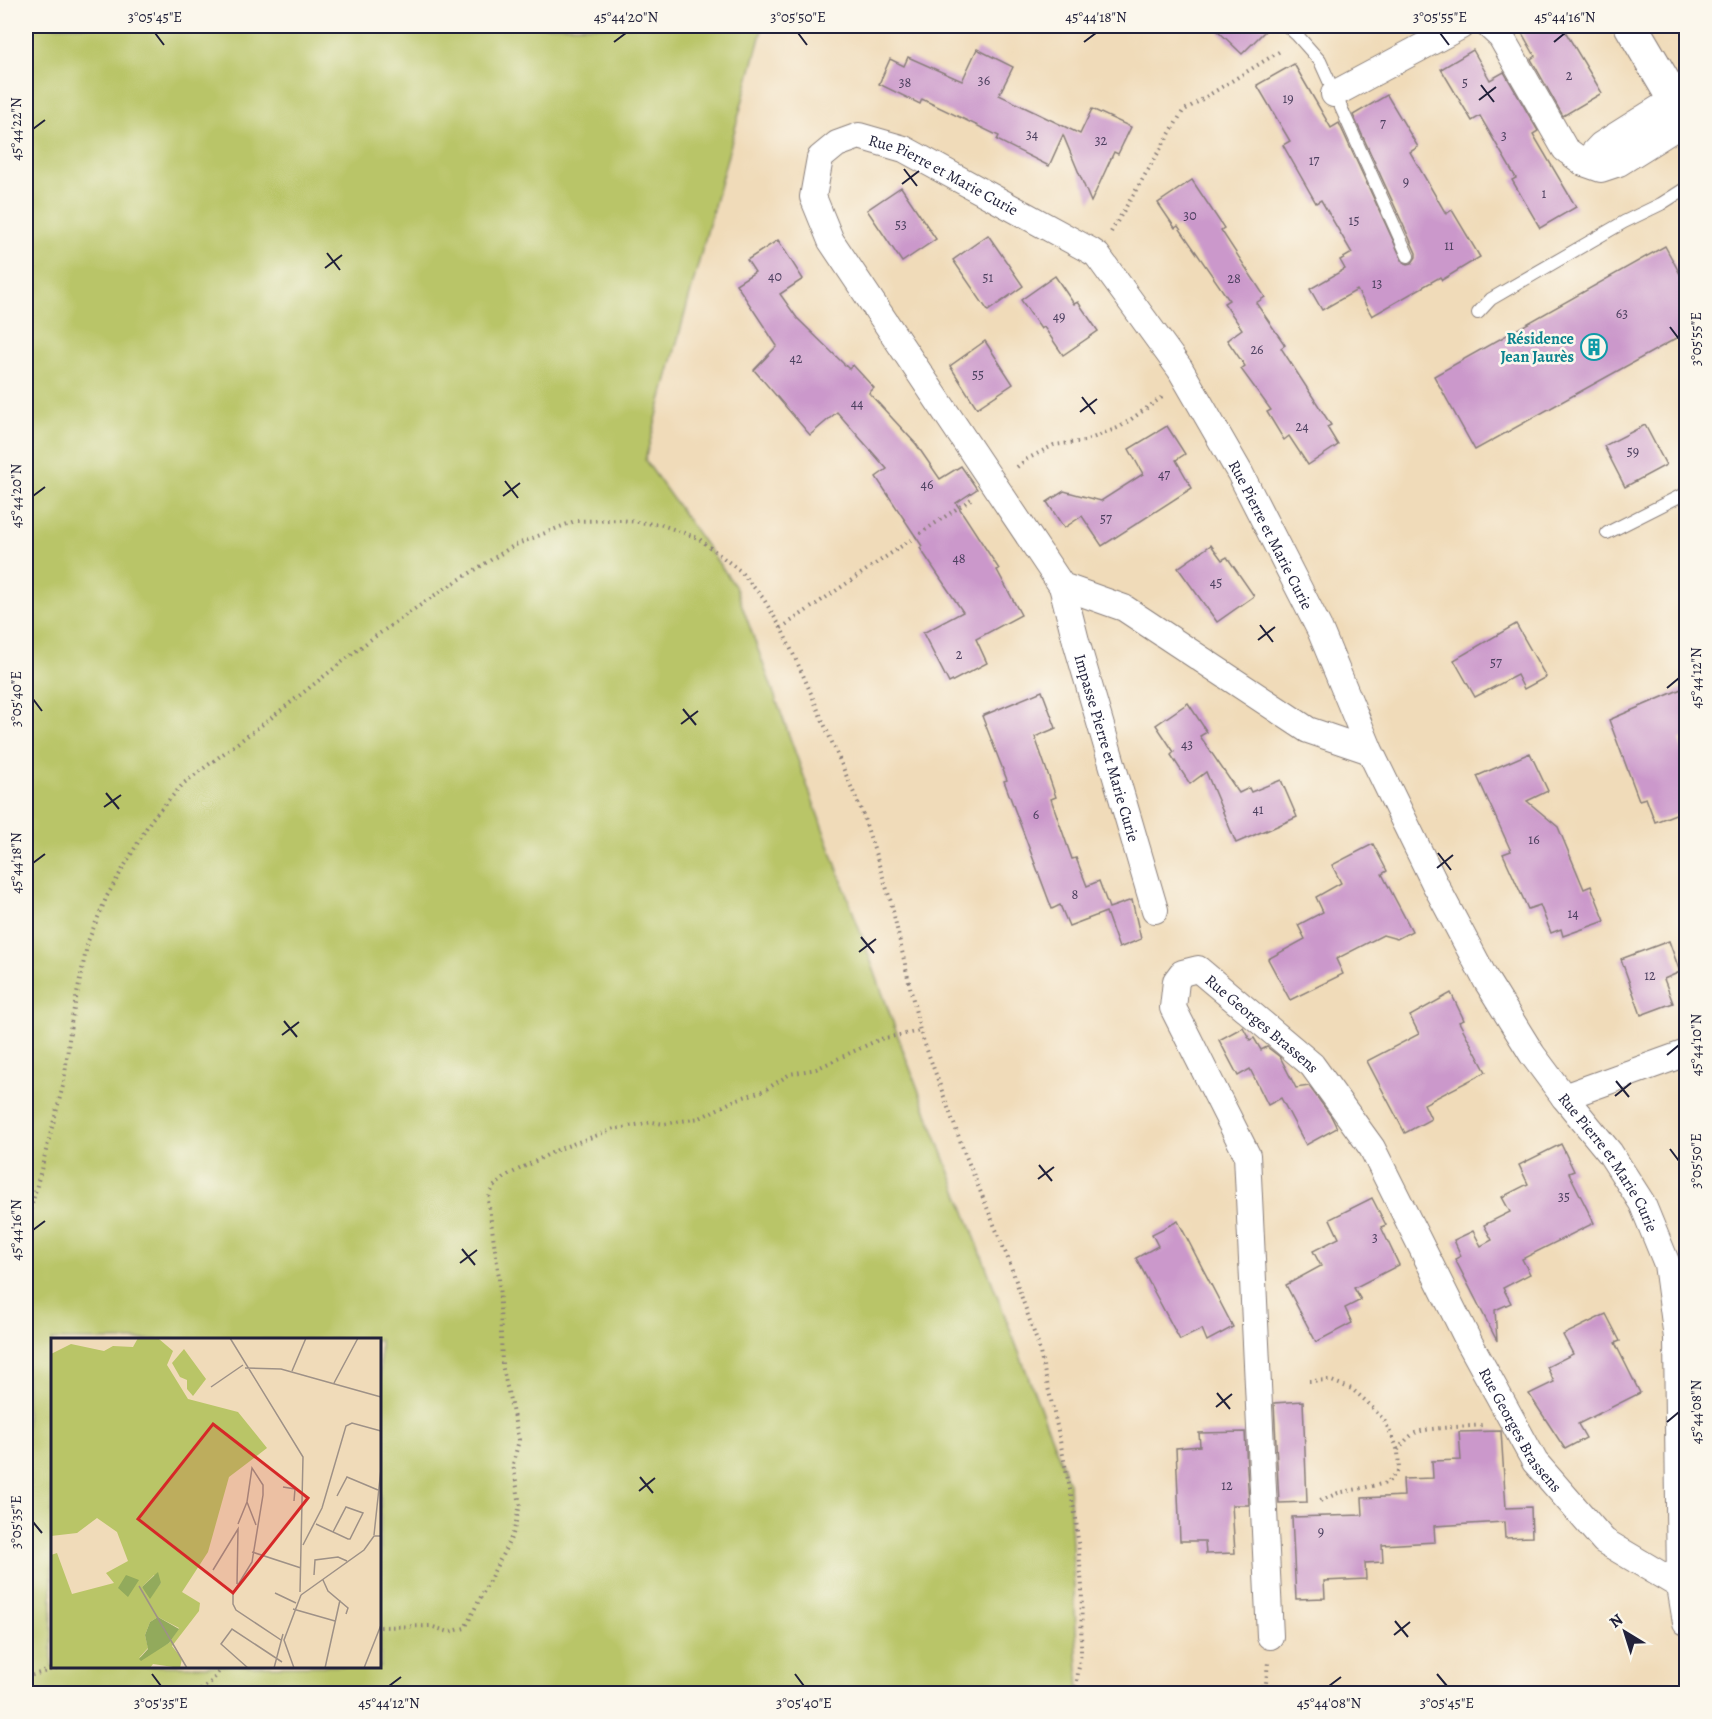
<svg xmlns="http://www.w3.org/2000/svg" width="1712" height="1719" font-family="Alegreya,serif">
  <rect width="100%" height="100%" fill="#fbf7ec"/>
  <filter id="ink" filterUnits="userSpaceOnUse"><feTurbulence type="fractalNoise" baseFrequency=".0167" numOctaves="2"/><feDisplacementMap in="SourceGraphic" scale="12" xChannelSelector="R" yChannelSelector="G"/><feConvolveMatrix kernelMatrix="1 2 1 2 8 2 1 2 1" color-interpolation-filters="sRGB"/></filter>
  <filter id="wash" filterUnits="userSpaceOnUse"><feTurbulence type="fractalNoise" baseFrequency=".008" numOctaves="4" result="noise"/><feDisplacementMap in="SourceGraphic" scale="24" xChannelSelector="R" yChannelSelector="G"/><feGaussianBlur stdDeviation="1.35" result="paint"/><feColorMatrix in="noise" values="0 0 0 0 0 0 0 0 0 0 0 0 0 0 0 0 0 1.4 0 .05"/><feComposite in="paint" operator="in"/></filter>
  <g filter="url(#wash)">
    <rect width="100%" height="100%" fill="#f0dbb9"/>
    <path fill="#b9c567" stroke="#6e7451" stroke-width="1.5" fill-rule="evenodd" d="M26,26H763L645,460L735,586L903,1050L1069,1483L1079,1693H26ZM52,1340H380V1666H52Z"/>
    <g id="blocks">
      <g fill="#cb98cb">
        <polygon points="1213,26 1270,26 1242,54"/>
        <polygon points="1518,26 1562,26 1602,93 1563,116 1531,59 1535,56"/>
        <polygon points="977,49 1013,67 999,95 1080,134 1092,109 1131,127 1118,154 1114,152 1091,202 1063,135 1049,166 997,140 999,136 922,99 920,104 879,84 890,59 904,66 908,57 962,81"/>
        <polygon points="1473,50 1490,80 1504,72 1538,131 1533,134 1576,207 1540,228 1512,180 1516,178 1480,116 1472,121 1441,69"/>
        <polygon points="1294,64 1331,128 1339,123 1403,262 1408,264 1412,263 1416,257 1416,253 1353,115 1387,95 1418,147 1410,152 1446,214 1452,210 1480,257 1442,280 1440,277 1372,316 1357,290 1322,310 1310,289 1345,269 1340,260 1352,253 1321,200 1316,203 1283,145 1290,141 1257,85"/>
        <polygon points="1192,180 1224,228 1221,230 1265,297 1256,303 1285,345 1281,348 1331,425 1327,427 1338,445 1308,465 1289,436 1284,440 1267,412 1271,410 1241,369 1245,366 1227,340 1242,329 1224,303 1229,300 1178,226 1175,228 1158,203"/>
        <polygon points="901,187 936,239 902,262 867,210"/>
        <polygon points="988,235 1023,286 988,311 953,260"/>
        <polygon points="778,240 803,279 780,294 797,318 849,369 853,365 874,388 869,393 916,444 940,479 961,466 977,489 956,503 999,569 997,570 1021,615 976,639 987,663 949,683 923,633 963,612 920,548 922,546 876,477 887,469 837,412 810,435 754,370 777,346 736,284 755,272 747,260"/>
        <polygon points="1665,246 1686,285 1686,333 1475,450 1434,376"/>
        <polygon points="1055,276 1074,304 1078,302 1098,331 1063,355 1044,327 1041,329 1021,300"/>
        <polygon points="985,341 1013,384 977,408 950,366"/>
        <polygon points="1645,425 1666,465 1625,487 1604,446"/>
        <polygon points="1167,426 1185,454 1176,460 1192,488 1102,546 1082,516 1064,528 1047,502 1064,491 1101,501 1143,474 1129,449"/>
        <polygon points="1211,545 1222,560 1227,557 1254,596 1217,622 1178,568"/>
        <polygon points="1516,624 1546,677 1524,689 1517,675 1475,697 1454,660"/>
        <polygon points="1686,687 1686,737 1679,740 1686,761 1686,810 1655,822 1646,798 1639,800 1609,720"/>
        <polygon points="1042,691 1056,728 1035,737 1056,797 1051,799 1072,859 1076,858 1087,886 1099,881 1109,908 1132,900 1141,939 1119,948 1106,912 1069,926 1060,905 1052,909 1004,781 1007,780 982,716"/>
        <polygon points="1188,703 1207,732 1200,736 1239,793 1249,788 1251,792 1281,780 1297,817 1266,831 1266,830 1236,843 1206,772 1190,784 1171,755 1174,752 1156,725"/>
        <polygon points="1530,753 1548,791 1527,801 1558,827 1584,889 1591,886 1605,921 1563,936 1561,929 1551,933 1540,905 1528,909 1503,854 1511,851 1477,776"/>
        <polygon points="1373,844 1387,871 1382,874 1412,931 1397,939 1383,935 1336,959 1343,974 1290,1000 1268,959 1305,939 1298,925 1323,912 1316,897 1341,883 1332,865"/>
        <polygon points="1669,941 1680,972 1664,979 1673,1003 1641,1015 1621,959"/>
        <polygon points="1451,993 1464,1020 1459,1022 1486,1072 1424,1104 1431,1119 1405,1133 1367,1061 1419,1034 1410,1016"/>
        <polygon points="1243,1027 1250,1040 1254,1038 1261,1050 1267,1047 1280,1057 1296,1088 1309,1086 1331,1116 1337,1128 1306,1145 1281,1098 1268,1105 1250,1069 1238,1076 1219,1040"/>
        <polygon points="1561,1144 1574,1171 1569,1173 1594,1223 1522,1259 1530,1274 1503,1288 1511,1303 1495,1310 1497,1341 1455,1259 1461,1256 1454,1240 1473,1231 1481,1246 1492,1240 1484,1225 1510,1212 1502,1197 1528,1184 1519,1165"/>
        <polygon points="1372,1198 1386,1225 1381,1227 1399,1265 1354,1288 1361,1300 1345,1308 1352,1323 1316,1342 1286,1285 1321,1266 1313,1251 1339,1238 1330,1219"/>
        <polygon points="1178,1221 1233,1327 1207,1341 1202,1329 1180,1340 1136,1258 1158,1246 1152,1234"/>
        <polygon points="1606,1314 1620,1341 1615,1343 1640,1393 1578,1424 1586,1438 1565,1449 1529,1394 1554,1382 1547,1367 1573,1354 1563,1335"/>
        <polygon points="1303,1401 1307,1502 1279,1503 1274,1403"/>
        <polygon points="1501,1431 1506,1508 1531,1507 1532,1537 1505,1538 1504,1522 1434,1526 1435,1542 1382,1545 1383,1562 1365,1563 1366,1579 1324,1581 1325,1598 1296,1599 1292,1517 1363,1515 1362,1498 1404,1496 1403,1479 1433,1478 1432,1461 1461,1460 1459,1432"/>
        <polygon points="1245,1432 1249,1505 1232,1505 1235,1553 1206,1554 1205,1541 1180,1541 1176,1448 1200,1446 1199,1433"/>
      </g>
    </g>
  </g>
  <g filter="url(#ink)">
    <use href="#blocks" fill-opacity="0" stroke="#897e7a" stroke-width="1.5"/>
    <g fill="none" stroke-linecap="round" stroke-linejoin="round">
      <defs>
        <g id="lane">
          <polyline points="1287,26 1297,35 1320,61 1408,256"/>
          <polyline points="1478,313 1491,299 1624,222 1661,204 1686,188"/>
          <polyline points="1607,533 1686,493"/>
        </g>
        <g id="street">
          <polyline points="1489,26 1501,37 1565,149 1584,163 1601,169 1619,163 1686,121"/>
          <polyline points="1334,94 1461,26"/>
          <polyline points="1584,163 1601,145 1674,99"/>
          <path id="s1" d="M1062,586L1076,641L1155,910"/>
          <path id="s2" d="M1370,751L1308,730L1124,608L1062,586L831,241L813,197L820,158L837,144L859,136L904,149L1091,251L1097,255L1180,369L1240,473L1320,630L1370,751L1436,886L1486,980L1532,1054L1564,1097L1610,1153L1642,1203L1667,1264L1677,1338L1680,1586L1686,1622"/>
          <polyline points="1564,1097 1686,1053"/>
          <path id="s3" d="M1270,1636L1247,1155L1173,1008L1176,981L1182,973L1198,969L1312,1065L1372,1148L1468,1340L1535,1462L1604,1541L1680,1586"/>
        </g>
        <polyline id="secondary" points="1631,26 1674,99 1686,118"/>
      </defs>
      <use href="#lane" stroke="#897e7a" stroke-width="14"/>
      <use href="#street" stroke="#897e7a" stroke-width="28"/>
      <use href="#secondary" stroke="#897e7a" stroke-width="35"/>
      <g stroke="#897e7a" stroke-width="4" stroke-dasharray="1.5 4.5" stroke-linecap="butt">
        <polyline points="1111,232 1183,111 1282,50"/>
        <polyline points="1017,467 1027,459 1054,445 1085,441 1120,427 1161,398 1163,394"/>
        <polyline points="781,628 971,499"/>
        <polyline points="26,1227 64,1082 71,1023 88,941 107,896 151,820 184,783 271,718 370,640 435,595 513,546 575,521 621,520 662,525 698,538 739,570 763,598 781,628 803,675 862,812 891,902 920,1031 965,1154 1009,1261 1038,1344 1057,1426 1076,1519 1082,1587 1081,1652 1075,1694"/>
        <polyline points="1309,1381 1329,1380 1352,1389 1367,1402 1384,1420 1394,1440 1398,1451 1399,1470 1387,1483 1338,1493 1320,1501"/>
        <path d="M1398,1450C1402,1444 1408,1437 1415,1433C1428,1427 1466,1427 1482,1425"/>
        <polyline points="380,1627 430,1626 449,1632 465,1628 513,1534 520,1505 513,1464 519,1440 502,1365 499,1277 488,1200 493,1187 508,1175 559,1149 614,1129 652,1122 664,1124 700,1118 735,1100 765,1090 790,1074 816,1069 880,1039 920,1031"/>
        <polyline points="26,1677 64,1666"/>
        <polyline points="196,1694 212,1681 223,1666"/>
        <polyline points="1252,1694 1266,1683 1268,1662"/>
      </g>
      <use href="#lane" stroke="#fff" stroke-width="12"/>
      <use href="#street" stroke="#fff" stroke-width="26"/>
      <use href="#secondary" stroke="#fff" stroke-width="33"/>
    </g>
  </g>
  <path fill="none" stroke="#22223b" stroke-width="2" d="M155,33L164,45M798,33L807,45M1440,33L1449,45M614,42L626,33M1084,42L1096,33M1554,42L1565,33M1481,85L1494,102M1479,100L1496,87M33,129L45,120M904,169L917,186M902,184L919,171M327,253L340,270M325,268L342,255M1670,327L1679,339M1082,397L1095,414M1080,412L1097,399M505,481L518,498M33,496L45,487M503,496L520,483M1260,625L1273,642M1258,640L1275,627M1667,688L1679,678M33,699L42,711M683,709L696,725M681,724L698,711M106,793L119,809M104,807L121,795M1438,853L1451,870M33,863L45,854M1437,868L1453,855M861,937L874,953M859,952L876,939M284,1021L297,1037M282,1035L299,1022M1667,1055L1679,1045M1616,1081L1629,1097M1615,1096L1631,1083M1670,1149L1679,1161M1039,1165L1052,1181M1038,1179L1054,1167M33,1230L45,1221M462,1249L475,1265M460,1263L477,1250M1217,1393L1230,1409M1216,1407L1232,1394M1667,1422L1679,1412M640,1477L653,1493M639,1491L655,1478M33,1522L42,1533M1395,1621L1408,1637M1394,1635L1410,1622M152,1674L161,1686M795,1674L804,1686M1437,1674L1447,1686M389,1686L401,1677M1329,1686L1341,1677"/>
  <defs>
    <symbol id="building-ring" viewBox="-11 -11 22 22"><circle r="9.5" fill="#fbf7ec" stroke="#0f9aa8" stroke-width="1.5"/><path d="M-4-6H4V6H1V3H-1V6H-4ZM-2.5-4.3h1.7v1.8h-1.7ZM.8-4.3h1.7v1.8H.8ZM-2.5-1h1.7V.8h-1.7ZM.8-1h1.7V.8H.8Z" fill="#0f9aa8"/></symbol>
  </defs>
  <g fill-rule="evenodd">
    <use href="#building-ring" x="1579" y="332" width="30" height="30"/>
  </g>
  <g text-anchor="middle" stroke-width="5" stroke-linejoin="round" paint-order="stroke">
    <g font-size="14" fill="#4c405f">
      <text x="1569" y="80">2</text>
      <text x="984" y="85">36</text>
      <text x="905" y="87">38</text>
      <text x="1465" y="87">5</text>
      <text x="1288" y="103">19</text>
      <text x="1383" y="128">7</text>
      <text x="1032" y="139">34</text>
      <text x="1504" y="140">3</text>
      <text x="1101" y="145">32</text>
      <text x="1314" y="165">17</text>
      <text x="1406" y="186">9</text>
      <text x="1544" y="198">1</text>
      <text x="1190" y="220">30</text>
      <text x="1354" y="225">15</text>
      <text x="901" y="229">53</text>
      <text x="1449" y="250">11</text>
      <text x="775" y="281">40</text>
      <text x="988" y="282">51</text>
      <text x="1234" y="283">28</text>
      <text x="1377" y="288">13</text>
      <text x="1622" y="318">63</text>
      <text x="1059" y="321">49</text>
      <text x="1257" y="354">26</text>
      <text x="796" y="363">42</text>
      <text x="978" y="379">55</text>
      <text x="857" y="408">44</text>
      <text x="1302" y="431">24</text>
      <text x="1633" y="456">59</text>
      <text x="1164" y="479">47</text>
      <text x="927" y="489">46</text>
      <text x="1106" y="523">57</text>
      <text x="959" y="563">48</text>
      <text x="1216" y="587">45</text>
      <text x="959" y="659">2</text>
      <text x="1496" y="667">57</text>
      <text x="1187" y="749">43</text>
      <text x="1258" y="814">41</text>
      <text x="1036" y="819">6</text>
      <text x="1534" y="844">16</text>
      <text x="1075" y="899">8</text>
      <text x="1573" y="918">14</text>
      <text x="1650" y="980">12</text>
      <text x="1564" y="1201">35</text>
      <text x="1375" y="1242">3</text>
      <text x="1227" y="1490">12</text>
      <text x="1321" y="1536">9</text>
    </g>
    <g font-size="16" fill="#22223b" stroke="#fbf7ec">
      <text dy="6" stroke="none"><textPath href="#s2" startOffset="993">Rue Pierre et Marie Curie</textPath></text>
      <text dy="6" stroke="none"><textPath href="#s2" startOffset="1497">Rue Pierre et Marie Curie</textPath></text>
      <text dy="6" stroke="none"><textPath href="#s1" startOffset="168">Impasse Pierre et Marie Curie</textPath></text>
      <text dy="6" stroke="none"><textPath href="#s3" startOffset="784">Rue Georges Brassens</textPath></text>
      <text dy="6" stroke="none"><textPath href="#s2" startOffset="2212">Rue Pierre et Marie Curie</textPath></text>
      <text dy="6" stroke="none"><textPath href="#s3" startOffset="1270">Rue Georges Brassens</textPath></text>
    </g>
    <g font-size="16" font-weight="bold" fill="#0d838f" stroke="#fbf7ec" text-anchor="end">
      <text x="1574" y="344">Résidence<tspan x="1574" dy="18">Jean Jaurès</tspan></text>
    </g>
  </g>
  <g transform="translate(51 1338)">
    <rect width="330" height="330" fill="#f0dbb9"/>
    <path d="M87,0L108,1L122,13L116,27L137,61L187,74L216,110L178,139L157,214L131,254L149,265L148,273L121,308L131,321L129,330L102,326L99,330H0V217L6,215L21,256L63,245L55,235L77,223L66,194L46,180L26,195L0,198V16L20,6L53,13L62,8L82,9ZM103,237L110,245L100,258L91,249ZM107,279L128,290L118,305L88,320L97,310L94,297L99,284ZM133,11L155,41L142,58L136,51V42L129,39L121,25Z" fill="#b9c567" fill-rule="evenodd"/>
    <path d="M107,234L110,245L99,261L91,249ZM75,237L88,242L77,259L67,250ZM107,279L128,291L118,305L90,323L88,321L97,311L94,297L99,284Z" fill="#92aa5c"/>
    <path fill="none" stroke="#9e9187" stroke-width="1.5" d="M179,0L252,119L249,254M194,30L230,31L330,59M241,33L255,0M283,45L307,0M160,49L192,27M232,149L244,151L243,163M286,158L296,139L327,152M187,186L196,164M265,186L297,201H299L312,175L295,169L282,194M205,187L196,164L201,130L212,147V157L201,224L182,255V266L185,272L230,302M323,197L330,131M252,207L271,170L295,88L301,85L330,93M330,211V249M201,214L250,230M162,232L187,191L186,246M263,237L264,222L287,219L296,223M272,242L277,253L297,270L295,276M88,248L136,330M224,255L245,265M250,257L313,212L323,198H330M242,271L284,283M197,330L170,306L181,291L231,324M223,330L232,296M243,330L233,302L250,257M274,330L289,262M313,330L330,287"/>
    <path fill="#d62828" fill-opacity="0.15" stroke="#d62828" stroke-width="3" d="M162,86L257,160L182,255L87,181Z"/>
    <rect width="330" height="330" fill="none" stroke="#22223b" stroke-width="3"/>
  </g>
  <rect width="1712" height="1719" fill="none" stroke="#fbf7ec" stroke-width="66"/>
  <g transform="translate(1625 1632) rotate(322)" stroke="#fbf7ec" stroke-width="4.5" paint-order="stroke">
  <path d="M0-4.5L10 22L0 15L-10 22Z" fill="#22223b"/>
  <text y="-9" font-size="16" font-weight="bold" text-anchor="middle" fill="#22223b">N</text>
  </g>
  <rect x="33" y="33" width="1646" height="1653" fill="none" stroke="#22223b" stroke-width="2"/>
  <g font-size="15" text-anchor="middle" fill="#22223b">
    <text x="155" y="22">3°05'45"E</text>
    <text x="626" y="22">45°44'20"N</text>
    <text x="798" y="22">3°05'50"E</text>
    <text x="1096" y="22">45°44'18"N</text>
    <text x="1440" y="22">3°05'55"E</text>
    <text x="1565" y="22">45°44'16"N</text>
    <text transform="translate(16 129) rotate(-90)" y="5">45°44'22"N</text>
    <text transform="translate(1696 339) rotate(-90)" y="5">3°05'55"E</text>
    <text transform="translate(16 496) rotate(-90)" y="5">45°44'20"N</text>
    <text transform="translate(1696 678) rotate(-90)" y="5">45°44'12"N</text>
    <text transform="translate(16 699) rotate(-90)" y="5">3°05'40"E</text>
    <text transform="translate(16 863) rotate(-90)" y="5">45°44'18"N</text>
    <text transform="translate(1696 1045) rotate(-90)" y="5">45°44'10"N</text>
    <text transform="translate(1696 1161) rotate(-90)" y="5">3°05'50"E</text>
    <text transform="translate(16 1230) rotate(-90)" y="5">45°44'16"N</text>
    <text transform="translate(1696 1412) rotate(-90)" y="5">45°44'08"N</text>
    <text transform="translate(16 1522) rotate(-90)" y="5">3°05'35"E</text>
    <text x="161" y="1708">3°05'35"E</text>
    <text x="389" y="1708">45°44'12"N</text>
    <text x="804" y="1708">3°05'40"E</text>
    <text x="1329" y="1708">45°44'08"N</text>
    <text x="1447" y="1708">3°05'45"E</text>
  </g>
</svg>
